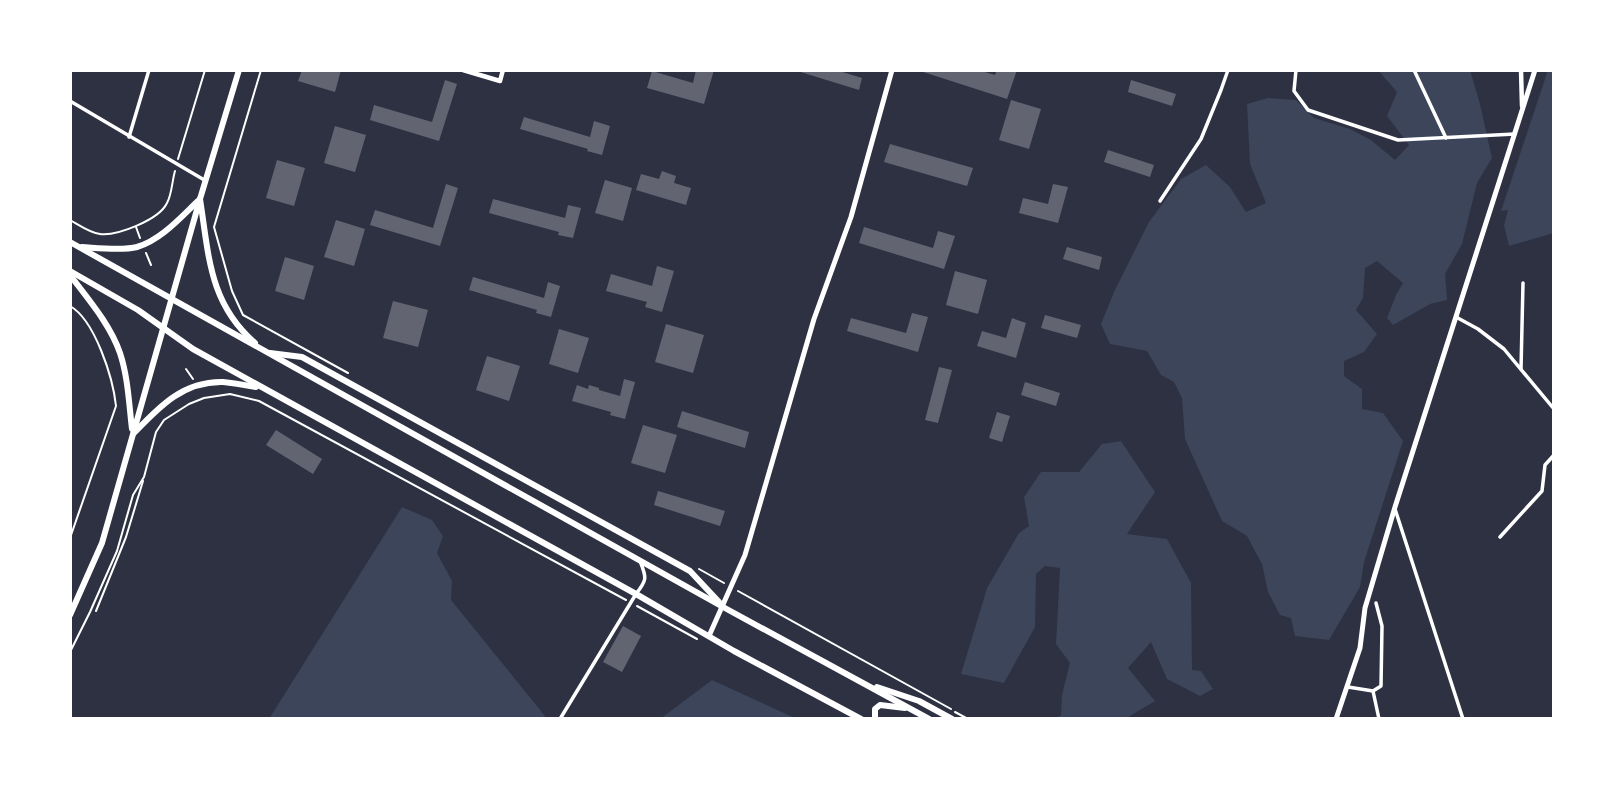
<svg xmlns="http://www.w3.org/2000/svg" width="1624" height="789" font-family="Manrope,sans-serif">
  <rect width="100%" height="100%" fill="#2d3142"/>
  <g fill="#3c4559">
    <polygon points="1378,70 1470,70 1480,104 1492,158 1477,183 1462,244 1445,274 1447,300 1430,304 1393,325 1387,318 1396,295 1403,283 1377,261 1365,268 1363,298 1356,310 1377,334 1364,352 1344,361 1344,376 1362,389 1362,409 1383,413 1403,441 1364,562 1360,587 1329,640 1295,636 1291,618 1280,615 1268,592 1262,564 1247,536 1222,521 1185,439 1182,398 1174,382 1161,375 1147,351 1110,344 1101,324 1114,292 1149,222 1181,179 1206,165 1230,187 1246,212 1266,203 1250,164 1247,104 1268,98 1296,100 1314,118 1350,129 1371,140 1395,160 1409,145 1387,116 1397,92"/>
    <polygon points="1548,70 1554,70 1554,233 1509,246 1504,225 1508,210 1501,211"/>
    <polygon points="1121,441 1155,492 1127,534 1167,539 1191,583 1192,670 1201,671 1213,689 1200,696 1167,679 1151,642 1128,668 1155,701 1125,719 1055,719 1061,715 1062,695 1070,663 1056,644 1060,568 1045,566 1036,574 1035,627 1004,683 961,674 987,588 1019,533 1029,526 1024,497 1041,472 1079,472 1102,444"/>
    <polygon points="402,507 432,520 443,536 437,553 452,581 451,600 545,716 543,719 269,719"/>
    <polygon points="712,680 797,719 660,719"/>
  </g>
  <g fill="#626471">
    <polygon points="302,70 341,70 335,92 298,81"/>
    <polygon points="696,70 714,70 704,104 647,88 652,71 693,83"/>
    <polygon points="794,70 836,70 862,78 859,90"/>
    <polygon points="917,70 978,70 995,75 997,70 1017,70 1007,99"/>
    <polygon points="445,80 457,84 439,141 370,120 374,105 432,122"/>
    <polygon points="1131,80 1176,94 1172,106 1128,92"/>
    <polygon points="1011,100 1041,109 1029,149 999,140"/>
    <polygon points="524,117 590,137 594,121 610,126 602,155 587,151 588,149 520,129"/>
    <polygon points="335,126 366,135 355,172 324,163"/>
    <polygon points="890,144 973,168 967,186 884,162"/>
    <polygon points="1108,150 1154,165 1150,177 1104,162"/>
    <polygon points="277,160 305,168 294,206 266,198"/>
    <polygon points="662,171 676,176 674,183 691,188 686,205 636,190 641,174 659,179"/>
    <polygon points="605,180 632,188 623,221 595,213"/>
    <polygon points="446,184 458,188 440,246 370,225 375,210 433,228"/>
    <polygon points="1053,184 1068,187 1058,223 1019,213 1023,198 1048,204"/>
    <polygon points="493,199 565,218 568,205 581,208 573,238 558,235 559,232 489,213"/>
    <polygon points="336,220 365,229 354,266 324,257"/>
    <polygon points="864,227 933,248 938,231 955,236 944,269 859,243"/>
    <polygon points="1067,247 1102,257 1099,270 1063,259"/>
    <polygon points="285,257 314,266 304,300 275,291"/>
    <polygon points="657,266 674,271 662,312 645,307 647,302 606,291 611,274 652,286"/>
    <polygon points="955,271 987,280 978,314 946,305"/>
    <polygon points="473,277 544,298 548,282 560,286 551,317 536,313 537,310 469,290"/>
    <polygon points="393,301 428,310 418,347 383,338"/>
    <polygon points="912,313 928,317 918,352 847,331 851,318 906,333"/>
    <polygon points="1045,315 1081,325 1077,338 1041,328"/>
    <polygon points="1012,318 1026,323 1016,358 977,346 982,331 1006,338"/>
    <polygon points="666,324 704,335 693,373 655,362"/>
    <polygon points="559,329 589,338 578,373 549,364"/>
    <polygon points="487,356 520,366 509,401 476,390"/>
    <polygon points="939,367 952,370 938,423 925,420"/>
    <polygon points="624,379 635,382 625,419 610,415 611,412 572,401 577,385 588,389 589,385 599,388 599,390 620,396"/>
    <polygon points="1025,382 1060,393 1056,406 1021,395"/>
    <polygon points="682,411 749,432 745,448 677,427"/>
    <polygon points="997,412 1010,416 1002,442 989,438"/>
    <polygon points="643,425 677,435 665,473 631,463"/>
    <polygon points="276,430 322,459 313,474 266,445"/>
    <polygon points="658,491 725,511 720,526 654,505"/>
    <polygon points="623,626 641,636 622,672 603,662"/>
  </g>
  <g fill="none" stroke-linecap="round" stroke-linejoin="round">
    <g stroke="#fff" stroke-width="2">
      <polyline points="261,70 214,227 232,291 243,315 348,373"/>
      <polyline points="178,159 205,70"/>
      <path d="M70,220C79,225 90,233 100,234C117,236 159,220 167,203C172,194 172,181 175,171"/>
      <polyline points="136,227 140,238"/>
      <polyline points="146,253 151,265"/>
      <path d="M70,306C95,320 113,378 116,406L70,538"/>
      <polyline points="186,369 193,379"/>
      <polyline points="699,569 724,583"/>
      <polyline points="738,591 951,709"/>
      <polyline points="637,606 697,639"/>
      <polyline points="96,611 126,537 143,481"/>
      <polyline points="70,652 90,612 117,551 133,495 144,477 156,432 164,420 189,404 204,398 230,394 259,401 626,600"/>
      <polyline points="955,712 968,719"/>
    </g>
    <g stroke="#fff" stroke-width="3.5">
      <polyline points="1296,70 1294,91 1308,110 1398,140 1515,134"/>
      <polyline points="1414,70 1446,138"/>
      <polyline points="70,72 71,70"/>
      <polyline points="70,101 206,181"/>
      <polyline points="129,137 149,70"/>
      <polyline points="1160,201 1201,139 1221,90 1228,70"/>
      <polyline points="1456,317 1478,329 1504,349 1554,409"/>
      <polyline points="1521,369 1523,283"/>
      <polyline points="1395,509 1463,719"/>
      <polyline points="1500,537 1542,491 1545,465 1554,455"/>
      <polyline points="1348,687 1373,691 1381,686 1382,626 1376,603"/>
      <polyline points="1373,691 1379,719"/>
      <path d="M560,719L636,594C647,580 647,578 640,561"/>
    </g>
    <g stroke="#fff" stroke-width="4.5">
      <polyline points="463,70 500,81 503,70"/>
      <polyline points="1521,70 1522,106"/>
    </g>
    <g stroke="#fff" stroke-width="5">
      <polyline points="709,636 745,555 814,319 851,217 892,70"/>
      <polyline points="1336,719 1360,648 1365,608 1395,507 1535,70"/>
    </g>
    <g stroke="#fff" stroke-width="6">
      <path d="M200,199C209,256 209,303 255,343"/>
      <polyline points="70,242 723,607 929,719"/>
      <path d="M82,247C98,248 122,251 137,247C161,240 181,217 198,201"/>
      <polyline points="70,271 138,310 193,349 636,594 734,651 861,719"/>
      <path d="M70,275C88,299 110,324 120,353C128,377 129,404 132,429"/>
      <polyline points="270,353 302,357 690,571 719,602"/>
      <path d="M134,433C159,407 183,381 223,382C234,383 245,385 256,387"/>
      <polyline points="70,615 102,543 200,199 239,70"/>
      <polyline points="877,687 919,701 952,719"/>
      <polyline points="875,719 875,709 880,705 905,708"/>
    </g>
  </g>
  <rect width="1624" height="789" fill="none" stroke="#ffffff" stroke-width="144"/>
</svg>
